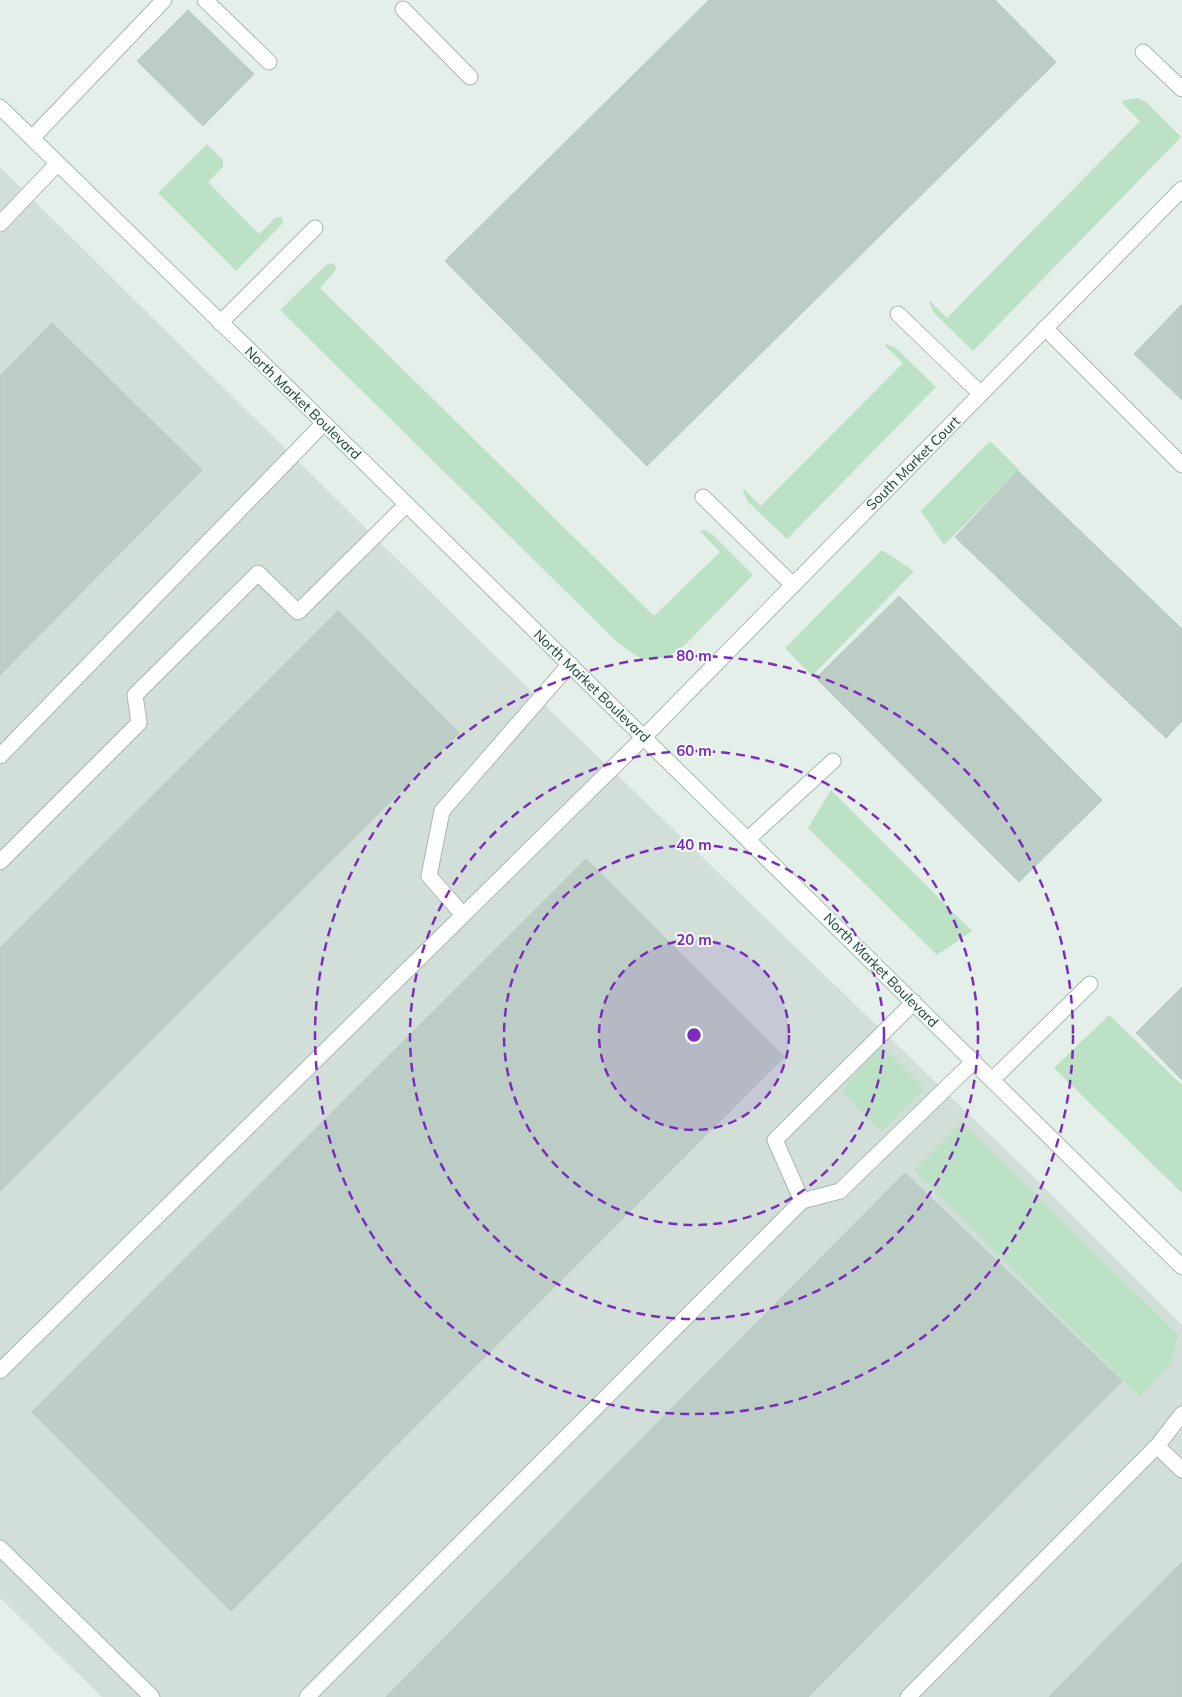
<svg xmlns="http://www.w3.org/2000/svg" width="1182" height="1697" font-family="Mulish,sans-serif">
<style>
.built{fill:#d2dfd9}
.green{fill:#bce1c4}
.building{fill:#bccdc5;stroke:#b6c9c0}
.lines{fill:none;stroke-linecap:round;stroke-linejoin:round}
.service-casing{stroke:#a6b8b1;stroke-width:17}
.minor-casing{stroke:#a6b8b1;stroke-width:17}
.secondary-casing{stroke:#a2bcb1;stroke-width:17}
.service{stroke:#fff;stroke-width:15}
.minor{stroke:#fff;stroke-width:15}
.secondary{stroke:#fff;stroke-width:15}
.ring{fill:none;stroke:#7b2cbf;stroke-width:2.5;stroke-dasharray:9 6}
.labels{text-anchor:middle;stroke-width:4;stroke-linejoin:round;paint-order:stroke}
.street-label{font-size:14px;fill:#224338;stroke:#f5fbf8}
.centre{fill:#7b2cbf;stroke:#f5fbf8;stroke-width:2.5}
.ring-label{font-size:15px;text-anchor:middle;font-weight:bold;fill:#7b2cbf;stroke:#f5fbf8;stroke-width:4;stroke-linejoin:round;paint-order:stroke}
</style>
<rect width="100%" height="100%" fill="#e4efea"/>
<path class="built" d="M0 167 555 715 1036 1179 1182 1325V1697H102L0 1598Z"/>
<path class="green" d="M1138 98 1146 102 1181 137 973 351 934 313 929 302 930 301 947 318 1140 121 1122 103 1124 100Z
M207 144 223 160V167L208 182 259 234 276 217H281L283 221V223L236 271 158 193Z
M332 263 336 267 335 271 320 288 654 616 720 552 700 531 706 530 712 534 753 575 685 645 670 655 654 660 643 659 633 654 617 642 280 310 326 265Z
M886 344 896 348 936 387 787 539 748 502 743 491 744 489 761 506 903 363 885 346Z
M990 441 1019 470 944 545 921 511Z
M882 550 914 571 812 676 785 648Z
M831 790 972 931 937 955 808 828Z
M1109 1015 1182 1085V1193L1054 1068Z
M881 1045 925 1089 881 1132 841 1091Z
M962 1122 1178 1335 1171 1363 1140 1397 914 1170Z"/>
<path class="building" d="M709 0H995L1056 62 647 466 445 261Z
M188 10 254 74 203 126 137 61Z
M1182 304V400L1134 354Z
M52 323 202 470 0 675V376Z
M1018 471 1182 629V721L1166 738 955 537Z
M899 596 1102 800 1019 882 816 678Z
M338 611 459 733 0 1191V948Z
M586 859 784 1057 231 1611 32 1412Z
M1182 987V1080L1136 1033Z
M905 1173 1122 1381 808 1697H386Z
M1182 1562V1697H1049Z"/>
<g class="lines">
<g class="service-casing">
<path id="service" d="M205 0 269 62
M403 9 470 77
M1143 52 1182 89
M32 138 164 0
M0 224 57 164
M898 314 981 394
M220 323 315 228
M1045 328 1182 465
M703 497 793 585
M0 756 324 423
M748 839 833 761
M0 862 139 723 135 695 258 573 298 612 407 504
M463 915 429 876 442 811 570 664
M992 1080 1090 984
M802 1201 840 1191 974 1061
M0 1371 644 737
M1157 1446 1182 1470
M0 1548 152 1697
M307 1697 802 1201 775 1140 914 1002
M908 1697 1157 1446 1182 1414"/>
</g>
<g class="minor-casing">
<path id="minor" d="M644 737 1182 189"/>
</g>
<g class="secondary-casing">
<path id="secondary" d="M0 107 324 423 1182 1267"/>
</g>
<use href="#service" class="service"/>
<use href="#minor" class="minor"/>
<use href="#secondary" class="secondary"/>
</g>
<circle cx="694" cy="1035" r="95" fill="#7b2cbf" fill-opacity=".12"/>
<g class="ring">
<circle cx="694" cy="1035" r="95"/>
<circle cx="694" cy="1035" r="190"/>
<circle cx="694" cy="1035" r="284"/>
<circle cx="694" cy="1035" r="379"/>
</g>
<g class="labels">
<g class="street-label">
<text transform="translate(303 403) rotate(44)" y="5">North Market Boulevard</text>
<text transform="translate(913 463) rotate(-45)" y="5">South Market Court</text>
<text transform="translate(592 686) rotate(44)" y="5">North Market Boulevard</text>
<text transform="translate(881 970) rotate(45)" y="5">North Market Boulevard</text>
</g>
</g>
<circle cx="694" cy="1035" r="8" class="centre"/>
<g class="ring-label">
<text x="694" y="661">80 m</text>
<text x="694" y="756">60 m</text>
<text x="694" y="850">40 m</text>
<text x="694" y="945">20 m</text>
</g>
</svg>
